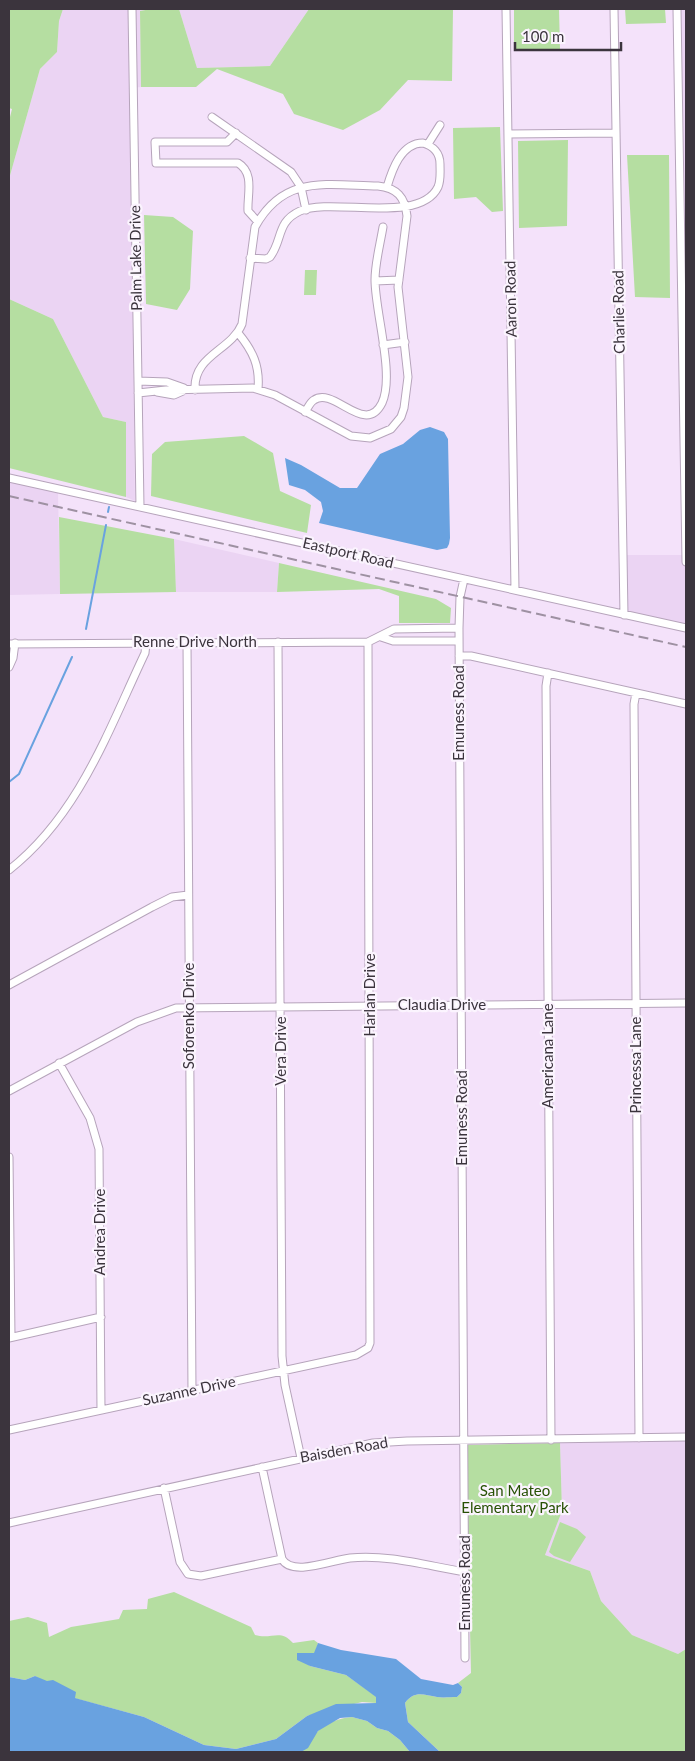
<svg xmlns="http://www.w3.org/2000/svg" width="695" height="1761" font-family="Lato,sans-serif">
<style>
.built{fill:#ebd4f3}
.green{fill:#b5dea1}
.water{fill:#69a2e0}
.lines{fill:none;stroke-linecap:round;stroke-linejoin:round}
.stream{stroke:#69a2e0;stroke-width:2}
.minor-casing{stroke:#b6a4bb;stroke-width:9}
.minor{stroke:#fff;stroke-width:7}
.rail{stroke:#9e91a2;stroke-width:2;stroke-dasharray:10 5;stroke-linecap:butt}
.labels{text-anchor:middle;stroke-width:4.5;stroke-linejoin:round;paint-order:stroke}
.street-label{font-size:15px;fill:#3b343d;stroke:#fbf4fe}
.park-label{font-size:15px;fill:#275104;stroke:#fbf4fe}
</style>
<rect width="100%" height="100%" fill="#f4e2fa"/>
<path class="built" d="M63 9H151L140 11 141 87 130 88 135 501 126 497V422L103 417 53 319 9 299V179L40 69 57 52 59 21Z
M179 9H309L270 66 197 68Z
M674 9H686V624L627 611 626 555H683Z
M9 482 58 493 60 594 9 595Z
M174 539 279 563 277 592H176Z
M686 1440V1649L678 1654 632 1635 601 1601 590 1571 545 1555 562 1511 560 1443Z"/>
<path class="green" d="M9 9H63L59 21 57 52 40 69 9 179V121L12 109 9 108Z
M151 9H179L197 68 270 66 309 9H453L452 81 408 80 380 110 343 130 294 114 283 94 217 69 196 87H141L140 11Z
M514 9H559L560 49 514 51Z
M625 9H665L666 23 626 24Z
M500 127 503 211 492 212 476 197 454 199 453 128Z
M568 140 567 226 519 228 518 141Z
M627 155H669L670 298 635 297Z
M144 215 173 217 193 231 190 289 177 310 146 304Z
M305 270H317L316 295H304Z
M9 299 53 319 103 417 126 422V497L9 468Z
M244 436 273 453 280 491 311 505 307 533 151 496 152 454 165 442Z
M59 517 174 539 176 592 60 594Z
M279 563 436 599 451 608 450 623H399V596L379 589 277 592Z
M560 1443 562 1511 545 1555 590 1571 601 1601 632 1635 678 1654 686 1649V1752H440L408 1722 405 1703C415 1690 423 1695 437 1697 443 1698 451 1697 457 1697L461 1693 462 1687 458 1683 471 1673 466 1445Z
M560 1522 577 1529 586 1537 570 1562 554 1556 549 1552Z
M174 1592 251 1627 255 1635C272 1640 280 1628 293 1643L314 1640 318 1643 315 1653H297L310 1666 346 1675 377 1697 376 1703 362 1702 307 1716 276 1739 236 1749 204 1745 144 1717 74 1698 35 1676 25 1680 9 1677V1621L28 1617 47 1623 49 1637 71 1627 119 1619 123 1610 147 1609 148 1599Z
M352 1717 367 1721 377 1728 388 1731 400 1740 410 1752H301C310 1746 311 1737 319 1730 327 1722 341 1718 352 1717Z"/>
<path class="water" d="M430 427 444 432 448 439 450 538 449 544 447 548 437 550 319 523 323 511 321 502 305 490 289 485 285 458 301 465 340 488H357L380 454 403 444 420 430Z
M318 1643 341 1650 396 1659 421 1679 453 1685 458 1683 462 1687 461 1693 457 1697C451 1697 443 1698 437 1697 423 1695 415 1690 405 1703L408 1722 440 1752H410L400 1740 388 1731 377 1728 367 1721 352 1717 340 1718 318 1731 308 1748 301 1752H9V1677L25 1680 35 1676 47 1681 53 1680 76 1692 75 1698 144 1717 204 1745 236 1749 276 1739 307 1716 336 1704 376 1703V1697L346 1675 310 1666 297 1660V1653H314Z"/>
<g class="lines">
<path class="stream" d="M108 512 109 507
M86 629 106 525
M9 782 19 774 72 657"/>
<g class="minor-casing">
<path id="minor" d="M132 9 140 507
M506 9 515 590
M614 9 624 615
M677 9 686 562
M212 117 291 172 301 187 306 210
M236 133 227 142H155L156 163H238C255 173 247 195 248 211L258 222
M508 134 616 133
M428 144 440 125
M250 258 266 259 270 257C283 240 276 222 300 211 332 197 420 225 438 187 441 180 440 172 440 164 440 153 433 146 423 143 401 143 392 170 387 187
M375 281 399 280
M238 333C253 351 260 366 258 389
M383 345 405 342
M138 381 167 382 184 388
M157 392 174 395 183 391
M138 393 166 390 253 388 275 395 351 436 370 438 391 429 401 417 404 408 408 377 398 287 407 216C405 197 397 188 378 186 326 185 284 174 255 227L242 324C231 351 193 355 195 390
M305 412C308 408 310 402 314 400 334 386 365 437 382 403 395 375 375 312 375 280 375 263 380 245 383 227
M9 478 686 628
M464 579 460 597 459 628 465 1658
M381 637 393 641H459
M187 642 192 1391
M278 642 282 1356 285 1385 301 1458
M9 644 368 642 394 629 459 628
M459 656H471L686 704
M9 667 13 658 15 643
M548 673 546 686 551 1440
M636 693 634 704 639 1438
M9 870C79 815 108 731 145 653L146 643
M9 985 152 907 172 897 188 895
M59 1063 90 1118 99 1149 101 1410
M9 1091 137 1022 176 1008 686 1003
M9 1157 11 1337
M9 1338 101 1317
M9 1430 356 1355 368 1348 370 1343 368 642
M262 1467 282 1559C292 1577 332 1560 350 1558 388 1554 428 1566 465 1572
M164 1488 180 1562 188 1574 201 1576 282 1559
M9 1523 373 1443 407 1441 686 1437"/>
</g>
<use href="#minor" class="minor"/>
<path class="rail" d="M9 496 686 647"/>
</g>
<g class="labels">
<g class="street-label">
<text transform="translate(136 258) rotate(-91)" y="5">Palm Lake Drive</text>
<text transform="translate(511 299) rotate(-91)" y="5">Aaron Road</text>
<text transform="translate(619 312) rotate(-91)" y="5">Charlie Road</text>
<text transform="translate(348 553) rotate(13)" y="5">Eastport Road</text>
<text x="195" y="647">Renne Drive North</text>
<text transform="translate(459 713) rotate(-90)" y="5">Emuness Road</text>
<text transform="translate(370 995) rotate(-90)" y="5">Harlan Drive</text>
<text x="442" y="1010">Claudia Drive</text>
<text transform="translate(189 1016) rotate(-90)" y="5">Soforenko Drive</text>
<text transform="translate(281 1051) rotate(-90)" y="5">Vera Drive</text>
<text transform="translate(548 1056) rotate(-90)" y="5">Americana Lane</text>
<text transform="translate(636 1065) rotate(-90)" y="5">Princessa Lane</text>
<text transform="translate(462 1118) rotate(-90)" y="5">Emuness Road</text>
<text transform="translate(100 1232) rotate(-90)" y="5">Andrea Drive</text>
<text transform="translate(189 1391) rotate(-12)" y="5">Suzanne Drive</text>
<text transform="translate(344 1450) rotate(-10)" y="5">Baisden Road</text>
<text transform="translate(465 1583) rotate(-90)" y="5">Emuness Road</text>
</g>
<g class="park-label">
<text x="515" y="1496">San Mateo<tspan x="515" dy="17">Elementary Park</tspan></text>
</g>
</g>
<rect width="695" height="1761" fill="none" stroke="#3b343d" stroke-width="20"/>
<path d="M515 42v8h106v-8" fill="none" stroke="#3b343d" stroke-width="2.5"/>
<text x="522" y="42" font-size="15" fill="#3b343d" stroke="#fbf4fe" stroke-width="4" paint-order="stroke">100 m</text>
</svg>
